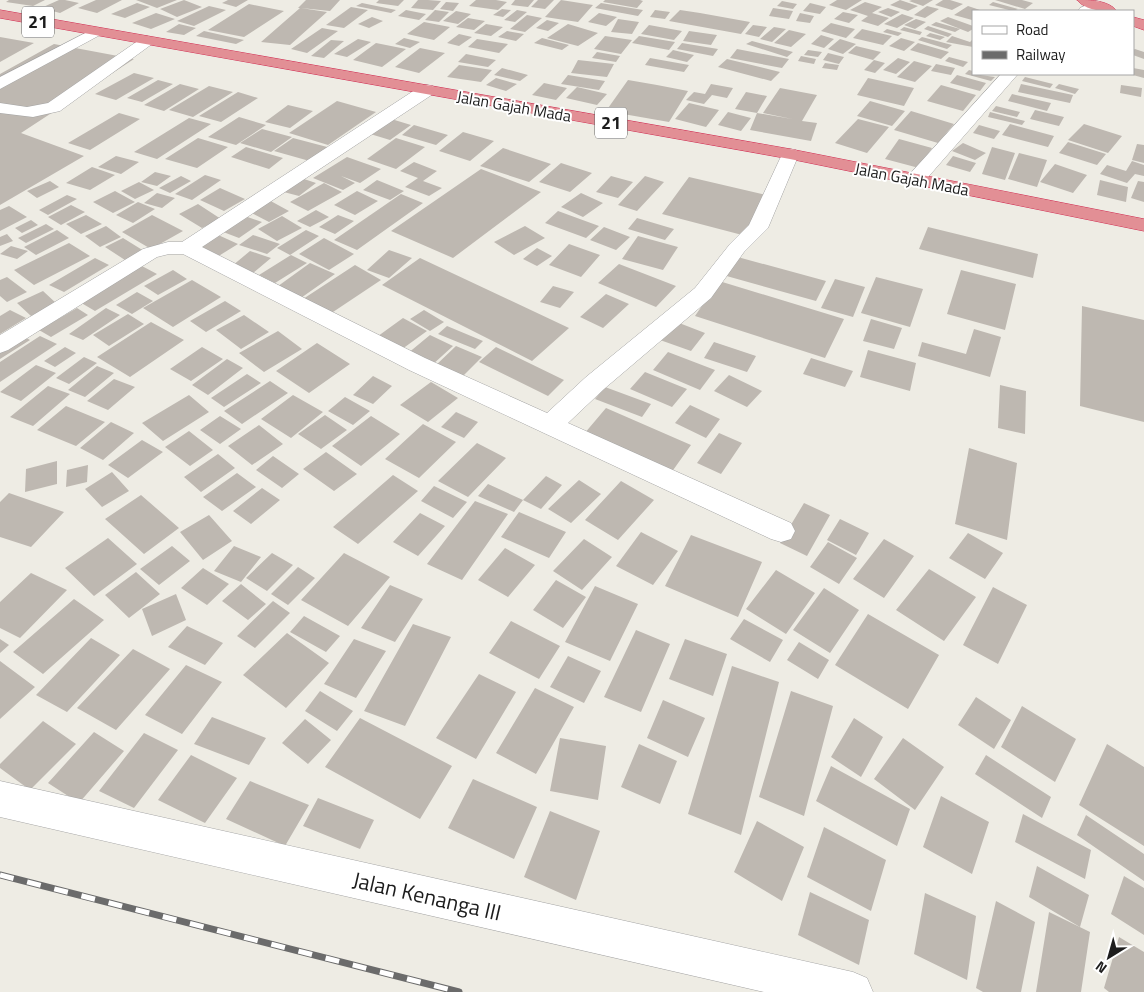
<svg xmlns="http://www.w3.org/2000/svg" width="1144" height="992" font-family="'Titillium Web',sans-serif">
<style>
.building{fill:#beb8b1}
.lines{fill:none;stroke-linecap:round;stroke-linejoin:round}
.minor-casing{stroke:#a4a4a4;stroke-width:1}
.highway-casing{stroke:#d02d52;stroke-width:1}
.minor{fill:#fff;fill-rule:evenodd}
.highway{fill:#e28f95;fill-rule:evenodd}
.rail-casing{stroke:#6b6b6b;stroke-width:7}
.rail{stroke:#fff;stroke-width:5;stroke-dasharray:14;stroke-linecap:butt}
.labels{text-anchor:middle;stroke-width:4;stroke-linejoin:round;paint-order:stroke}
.far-street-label{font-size:16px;fill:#1d1d1d;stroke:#fff}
.shield{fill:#fff;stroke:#616161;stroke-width:1}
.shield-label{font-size:18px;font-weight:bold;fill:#1d1d1d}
.near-street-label{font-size:22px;fill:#1d1d1d;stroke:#fff}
</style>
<rect width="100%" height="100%" fill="#eeece4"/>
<path class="building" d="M9 0H45L33 6 6 2Z
M59 0H65L79 3 60 13 41 8Z
M96 0H122L97 13 78 8Z
M136 0H177L157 8Z
M184 0 202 7 177 17 160 9Z
M228 0H248L236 7 222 3Z
M306 0H340L330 11 301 8 327 12 290 45 261 42 300 8H298Z
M379 0H404L398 6 376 3Z
M418 0H428L441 1 433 10 411 8Z
M476 0H496L507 2 498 10 469 6Z
M515 0H534L528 7 511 5Z
M538 0H554L545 9 531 7Z
M561 0 593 5 578 22 545 17Z
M605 0H640L643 1 637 8 603 2Z
M837 0H862L846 10 829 5Z
M900 0 918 6 908 11 890 5Z
M912 0H933L923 6 909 1Z
M943 0H950L963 4 952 10 935 5Z
M995 0H1022L1033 3 1025 9Z
M782 1 797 4 793 9 777 6Z
M446 2 459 3 453 11 440 9Z
M865 2 882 7 872 13 889 18 878 26 861 21 868 16 850 10Z
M993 2 1018 9 1013 11 989 5Z
M137 3 150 7 125 18 111 14Z
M362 3 396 10 391 13 356 6Z
M601 3 643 10 638 16 595 8Z
M810 3 826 7 820 14 803 11Z
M249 4 284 11 244 37 208 30Z
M209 6 226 10 194 26 177 21Z
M927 6 939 9 925 18 914 15Z
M968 6 983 11H973L972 20 954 15Z
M351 7 368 10 344 28 326 25Z
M773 8 793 11 789 19 769 16Z
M888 8 900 12 891 17 878 12Z
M502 9 511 10 503 17 493 15Z
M406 10 426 14 419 20 398 16Z
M435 10 449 12 439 22 425 20Z
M517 10 527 12 515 22 504 20Z
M655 10 670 12 665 19 650 17Z
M680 10 700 13 750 22 741 34 669 21Z
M456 11 471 14 458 24 443 21Z
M843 12 858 15 849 23 834 19Z
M156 13 175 19 151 29 132 23Z
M599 13 617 17 606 26 588 22Z
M800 13 814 16 810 23 796 21Z
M902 14 914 18 897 28 884 24Z
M527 15 542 18 525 32 510 29Z
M372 17 383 21 369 28 358 24Z
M948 17 973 26V29L968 32 940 21Z
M468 18 485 21 474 30 456 27Z
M618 19 639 22 632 34 611 32Z
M916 19 926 22 915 29 904 25Z
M547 20 559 23 548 31 536 28Z
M424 22 450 27 434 40 407 34Z
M936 22 960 29 955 32 931 25Z
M831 23 855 29 846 38 821 31Z
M179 24 196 28 184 35 166 32Z
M486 24 503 27 491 36 474 33Z
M568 24 598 33 578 46 547 38Z
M649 25 682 31 674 40 641 34Z
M753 25 767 27 759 37 745 34Z
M928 26 952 34 948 37 924 29Z
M774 27 786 29 772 42 760 39Z
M904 27 922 32 920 35 900 30Z
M322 28 338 31 307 53 291 49Z
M862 29 892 36 883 45 853 38Z
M887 29 902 33 898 36 883 32Z
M789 30 806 34 791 47 774 43Z
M204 31 244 40 236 44 196 36Z
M507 31 524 34 516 41 498 37Z
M689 31 717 35 711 45 683 41Z
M930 33 945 37 940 40 926 36Z
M459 34 472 37 459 46 447 43Z
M821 35 834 39 824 48 811 44Z
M605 36 632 40 621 54 594 49Z
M639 36 675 42 669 50 632 43Z
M952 36 970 42 973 39V47L946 42Z
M0 37 34 43 0 62Z
M922 37 952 45 947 49 918 40Z
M404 38 420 42 410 48 395 44Z
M542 38 569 45 562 50 534 43Z
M901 38 915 42 904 51 889 46Z
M358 39 371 42 347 57 334 54Z
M477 39 508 44 499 53 468 47Z
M840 39 856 44 843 54 828 49Z
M331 40 344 41 324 58 311 56Z
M752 41 793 52 787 57 746 44Z
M376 43 406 49 382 67 353 60Z
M682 43 718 49 713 56 677 49Z
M918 43 949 52 941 59 910 50Z
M54 44 134 59 21 133 84 156 0 205V74Z
M856 46 881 52 873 60 848 53Z
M420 48 445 53 419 73 395 67Z
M737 49 789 59 782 68 730 58Z
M1135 49 1144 52V59L1133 55V50Z
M673 50 694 55 687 62 666 57Z
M808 50 822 52 818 57 804 55Z
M597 52 620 56 616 62 592 58Z
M828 53 844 57 839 64 823 60Z
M466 54 496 60 488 67 458 62Z
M801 56 816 59 814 64 798 61Z
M949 57 968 62 963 67 945 61Z
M650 58 689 65 684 72 645 65Z
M898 58 910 62 896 74 883 70Z
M727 59 780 72 771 81 718 67Z
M578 60 614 64 607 77 571 73Z
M874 60 885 63 875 73 864 70Z
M914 61 932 66 915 82 897 77Z
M825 63 839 65 837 70 822 68Z
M936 64 955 68 951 75 931 71Z
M459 65 492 70 481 82 447 77Z
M502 68 528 75 520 81 494 75Z
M1133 68 1144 70V78L1133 75Z
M969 70 973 71V74L995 77 991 81 965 74Z
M134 73 154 78 116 100 95 94Z
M568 75 605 81 599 90 561 84Z
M957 75 986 83 980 91 950 83Z
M1025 77 1053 84 1050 88 1022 81Z
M496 78 517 84 506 91 486 85Z
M868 78 914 88 904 106 857 95Z
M158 80 173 84 142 102 127 98Z
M628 80 657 85 688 91 669 122 606 111Z
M544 83 567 88 556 100 532 95Z
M180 84 199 89 164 111 144 105Z
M711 84 733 88 727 98 712 95 704 104 686 100 694 92 705 94Z
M1021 84 1073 95 1070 103 1018 92Z
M1059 84 1079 89 1075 94 1055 88Z
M941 85 976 95 963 111 927 101Z
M1121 85 1142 88 1141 97 1120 93Z
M209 86 233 92 193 117 169 110Z
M577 87 607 94 597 105 566 98Z
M780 88 817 95 802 121 817 123 811 141 750 130 757 113 792 119 763 113Z
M238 92 258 98 221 122 199 116Z
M746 92 767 96 757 113 735 109Z
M1012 94 1051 103 1047 111 1008 101Z
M337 101 376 112 328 145 289 133Z
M870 101 905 111 892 126 857 116Z
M689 103 719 110 706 127 675 119Z
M288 105 313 111 290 128 265 122Z
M996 106 1020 112 1017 117 992 111Z
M1035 110 1064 117 1059 126 1030 119Z
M911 111 954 124 938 143 894 130Z
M728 112 751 118 741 131 718 125Z
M990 112 1025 121 1022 125 988 117Z
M119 113 140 119 90 150 68 143Z
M239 117 266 125 236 145 208 137Z
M189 118 211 124 157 159 134 152Z
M388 118 411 125 390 140 367 133Z
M858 119 889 127 867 153 835 143Z
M1010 124 1054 136 1048 147 1002 135Z
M1084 124 1122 136 1108 153 1068 140Z
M414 125 448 135 436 145 402 135Z
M979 125 1000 131 994 139 973 133Z
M262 129 292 137 271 152 240 143Z
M463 132 494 141 470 161 439 151Z
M198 138 228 147 197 168 165 159Z
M293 138 331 148 313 162 274 151Z
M396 138 425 147 396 169 367 159Z
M899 139 932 148 919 168 885 159Z
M1068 142 1106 154 1097 165 1059 153Z
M963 143 986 153 975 160 952 151Z
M1137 144 1144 145V163L1132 160Z
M246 147 283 158 269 169 231 157Z
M992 147 1015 153 1005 180 982 174Z
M503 148 551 164 529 182 480 166Z
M1019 153 1047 160 1037 187 1008 179Z
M116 156 139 162 121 174 98 167Z
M953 156 976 163 970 172 946 165Z
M347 157 381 169 360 183 341 176 355 183 343 190 313 178Z
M1132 161 1144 165V176L1135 174 1127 183 1100 174 1107 165 1126 171Z
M414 162 437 171 423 181 442 188 429 196 405 187 418 178 400 171Z
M561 163 592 173 570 192 539 182Z
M1055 164 1087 175 1073 193 1040 182Z
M92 167 115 175 90 190 66 183Z
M481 169 541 192 453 258 391 231Z
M155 172 171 176 157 186 141 182Z
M205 175 221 180 192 200 175 194Z
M181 176 191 181 170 193 159 188Z
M611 176 633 182 618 198 596 192Z
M645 176 664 182 637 211 618 205Z
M298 177 316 183 299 196 280 191Z
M689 177 770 196 746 236 662 214Z
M377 180 404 191 390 200 363 190Z
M1100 180 1128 187 1126 202 1097 195Z
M50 181 59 187 37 198 27 191Z
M1138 181 1144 182V202L1131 198Z
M139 182 154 190 135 199 121 191Z
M324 183 342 192 308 211 290 202Z
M220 188 245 199 224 211 200 200Z
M115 191 135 202 113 213 93 202Z
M357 191 378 201 355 215 334 205Z
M157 193 175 198 162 208 144 203Z
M581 193 603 203 583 217 561 207Z
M401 194 423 203 357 250 334 240Z
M67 195 77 199 48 215 39 210Z
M267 199 289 211 269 222 246 210Z
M138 202 155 209 133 223 116 215Z
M198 204 221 219 202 228 179 214Z
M71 205 85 212 61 225 48 217Z
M9 206 27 217 0 231V210Z
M316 210 329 217 310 227 297 221Z
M558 211 599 226 586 238 545 223Z
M86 215 102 224 81 234 66 224Z
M152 215 183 231 151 249 122 232Z
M242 215 262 222 239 238 218 230Z
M338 215 354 221 335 234 319 227Z
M282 216 302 228 277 241 258 229Z
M637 218 674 229 665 240 628 229Z
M31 220 38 225 22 233 15 228Z
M46 224 54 229 26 243 18 238Z
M106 226 121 237 100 247 85 236Z
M525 226 545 238 514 255 494 242Z
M604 227 630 237 616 250 590 240Z
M928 227 1038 254 1033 278 919 249Z
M57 230 69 238 36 255 24 247Z
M306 230 319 236 290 255 277 248Z
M7 234 13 241 0 246V237Z
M216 234 238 244 217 257 195 248Z
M253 235 280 244 267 254 239 245Z
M638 236 678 247 663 270 622 259Z
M123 238 144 251 125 260 105 247Z
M324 238 354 254 329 270 299 254Z
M69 243 90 256 34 285 14 270Z
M569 244 600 255 581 277 549 265Z
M11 246 28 251 17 259 0 254Z
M537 248 552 256 537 266 523 259Z
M389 250 412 258 389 278 367 270Z
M250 251 271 258 253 273 232 266Z
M291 255 307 263 275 283 259 275Z
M734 256 826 281 816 301 723 275Z
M95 258 109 265 64 292 49 285Z
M420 258 569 328 532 361 382 285Z
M310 263 335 274 298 300 274 289Z
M619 264 676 286 656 307 598 283Z
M140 265 157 274 95 311 78 301Z
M355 265 381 280 330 314 303 299Z
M173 270 187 279 158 295 144 286Z
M961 270 1016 284 1005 330 947 314Z
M7 277 27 292 7 302 0 296V280Z
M876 277 923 289 910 327 861 313Z
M835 279 865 287 853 317 821 308Z
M192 280 221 297 173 327 143 308Z
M719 281 844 319 825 358 695 316Z
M553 286 574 292 560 308 540 302Z
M43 291 57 304 31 316 17 303Z
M137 292 153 301 132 314 116 305Z
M606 294 629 304 603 328 580 317Z
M225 301 241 311 206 332 190 321Z
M1082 306 1144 320V422L1080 406Z
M77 308 88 315 51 337 39 330Z
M106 308 120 315 83 340 69 334Z
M10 310 26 318 0 334V316Z
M424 310 444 322 430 331 410 319Z
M128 314 144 324 109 346 93 335Z
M244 315 269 332 241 349 216 330Z
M403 318 427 331 398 352 374 339Z
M871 319 902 328 894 349 863 341Z
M674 321 705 333 691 351 660 340Z
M151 322 184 340 130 377 97 357Z
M447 326 483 341 475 349 438 334Z
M974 329 1001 337 990 377 918 356 922 342 966 354Z
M278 331 302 349 264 372 239 353Z
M21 335 30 340 0 359V349Z
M430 335 453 346 431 366 407 354Z
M40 336 57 344 0 382V362Z
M714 342 756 356 747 372 704 358Z
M317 343 350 364 309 393 276 371Z
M456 346 482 357 460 379 434 367Z
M65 347 76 353 55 367 44 361Z
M202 347 223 359 191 381 170 369Z
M496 347 564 380 548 396 479 362Z
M868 350 916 363 910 391 860 377Z
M668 352 715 370 700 390 653 370Z
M84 357 97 363 69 384 56 378Z
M811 358 853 371 845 387 803 374Z
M227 359 243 368 208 395 192 385Z
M36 365 56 373 21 401 0 392Z
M97 366 114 373 85 397 68 390Z
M645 372 687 389 672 407 630 389Z
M247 374 261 383 224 407 211 398Z
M729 375 762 391 747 407 714 391Z
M373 376 392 386 373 404 353 395Z
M114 379 135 387 108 410 87 401Z
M270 381 288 393 242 424 224 411Z
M431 382 458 398 428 422 400 405Z
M1000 385 1026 391 1025 434 998 428Z
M48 386 70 394 33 426 10 417Z
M605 387 651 404 642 417 595 399Z
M189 395 209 412 163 441 142 423Z
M293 395 323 412 291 438 261 419Z
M345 397 370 411 353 425 328 411Z
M690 405 720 419 706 438 675 423Z
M66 406 105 422 76 446 37 430Z
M606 408 691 445 671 473 584 434Z
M456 412 478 422 464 438 441 427Z
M325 415 347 430 321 449 298 434Z
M220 416 241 429 220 444 200 430Z
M371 416 400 434 361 466 332 446Z
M111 422 134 433 103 460 80 448Z
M423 424 456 442 419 478 385 459Z
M259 425 283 444 252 465 228 446Z
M189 431 213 450 190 466 165 447Z
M719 433 742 443 721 474 697 463Z
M142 440 163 452 128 478 108 465Z
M477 443 506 458 468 497 438 481Z
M969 448 1017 463 1007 540 955 524Z
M326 452 357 474 334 491 303 469Z
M218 454 235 468 201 492 184 477Z
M273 456 299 474 282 488 256 470Z
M57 461V484L25 492 26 469Z
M88 465 87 482 66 487 67 470Z
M112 472 129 491 102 507 85 489Z
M237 473 256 487 222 511 203 497Z
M393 475 418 491 358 544 333 527Z
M546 476 562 485 541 509 523 500Z
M579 480 601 494 571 523 548 509Z
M621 481 654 500 618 540 585 520Z
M488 484 523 500 514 512 478 496Z
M434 486 467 502 453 518 421 501Z
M262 488 280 500 251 524 233 511Z
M9 493 64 512 31 547 0 537V502Z
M141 495 179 528 144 554 105 519Z
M475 501 508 514 462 580 427 564Z
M804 503 830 515 807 556 780 543Z
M519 512 566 532 549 558 501 537Z
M420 513 445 526 418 556 393 542Z
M209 515 232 541 203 560 180 532Z
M840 519 869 533 856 555 827 540Z
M641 532 678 551 653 585 616 566Z
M968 533 1003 553 985 579 949 558Z
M691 535 762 562 738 617 665 586Z
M108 538 137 564 94 596 65 568Z
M584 539 612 557 582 590 553 571Z
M884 539 914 556 884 598 853 579Z
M828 542 857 558 839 584 810 567Z
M172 546 190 561 159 585 140 569Z
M234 546 261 557 241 582 214 571Z
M505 548 535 565 508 597 478 580Z
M272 553 293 565 267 591 246 578Z
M344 553 390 577 348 626 301 600Z
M298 567 315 578 288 605 271 594Z
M203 568 229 584 207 605 181 588Z
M929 569 976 597 944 641 896 610Z
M776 570 815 593 786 634 746 609Z
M136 572 160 594 129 618 105 595Z
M31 573 67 590 20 638 0 628V602Z
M556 580 586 597 563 628 533 610Z
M241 584 266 604 248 620 222 601Z
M390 585 423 599 395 642 361 628Z
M595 586 638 604 610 661 565 642Z
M993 587 1027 605 998 664 963 645Z
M824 588 859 610 830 653 793 630Z
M176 594 186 620 152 636 142 609Z
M74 599 104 620 43 674 13 652Z
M273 601 290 613 255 648 237 636Z
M868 614 939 655 908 709 835 665Z
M304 616 340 636 326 652 290 632Z
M744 619 783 640 770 662 730 639Z
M511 621 560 646 539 679 489 653Z
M413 624 451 637 405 726 364 711Z
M187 626 223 643 205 665 168 647Z
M636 630 670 644 641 712 604 697Z
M287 633 329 663 286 708 243 675Z
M91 638 120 655 67 712 36 695Z
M0 639 9 645 0 653Z
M354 639 386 651 356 698 324 684Z
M685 639 727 654 713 696 669 679Z
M799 642 829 660 818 679 787 660Z
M133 649 170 669 116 730 77 708Z
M568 656 601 671 584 703 550 687Z
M0 661 35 687 0 719Z
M186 665 222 682 182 734 145 715Z
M732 666 779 682 741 835 688 814Z
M479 674 516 692 476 759 436 738Z
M535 688 574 707 536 774 496 753Z
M320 691 353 711 337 731 305 711Z
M791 691 833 706 804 816 759 797Z
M976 697 1011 720 994 749 958 725Z
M663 700 705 718 688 757 647 738Z
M1022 706 1076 739 1055 782 1001 747Z
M212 717 266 738 249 765 194 744Z
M360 718 452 766 420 819 325 767Z
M854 718 883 737 861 777 831 757Z
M305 719 331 740 308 764 282 743Z
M43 721 76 744 30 790 0 768V764Z
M94 732 124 751 79 803 48 783Z
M144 733 178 750 134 808 99 791Z
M560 738 606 746 598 800 550 791Z
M903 738 944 767 915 810 874 779Z
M639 744 677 761 660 804 621 787Z
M1107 744 1144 767V846L1079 805Z
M191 755 237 778 205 823 158 800Z
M986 755 1051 797 1042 818 975 774Z
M831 766 910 809 897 846 816 801Z
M473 779 537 807 514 859 448 828Z
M250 781 309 805 285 846 226 819Z
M941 796 989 822 972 874 923 847Z
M318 798 374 820 360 849 303 826Z
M550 811 600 831 576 900 524 877Z
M1023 814 1091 850 1085 879 1015 842Z
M1086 815 1144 854V881L1077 835Z
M757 821 804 847 782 901 734 872Z
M824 827 886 860 871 911 807 877Z
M1037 866 1089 895 1080 927 1029 897Z
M1124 876 1144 888V935L1111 914Z
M810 892 869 920 859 965 798 935Z
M925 893 976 916 967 980 914 954Z
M996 901 1035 922 1021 992H983L976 988Z
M1049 912 1090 932 1081 992H1036Z
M1119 937 1144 952V992H1109L1104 988Z"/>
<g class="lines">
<g class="minor-casing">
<path id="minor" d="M1096 1 1101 2 1103 5C1097 13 1087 12 1078 11L1080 8Z
M95 28 100 29 102 32 100 35 0 89V77Z
M147 36 152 38 155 41 152 44 60 111 33 117 0 113V103L27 107 48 103 142 38Z
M1001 74H1018L922 184 915 186 908 184 906 180 908 176Z
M427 85 433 86 435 90 433 94 202 247 425 358 547 413 586 377 695 288 730 244 749 225 784 150 790 149 796 150 799 154 768 228 744 252 711 298 604 389 568 423 791 523 795 531 791 539 781 542 771 539 409 370 183 254H169L157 257 8 350 0 353V335L143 249 168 242H182L421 86Z
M0 781 853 972 867 978 873 992H764L0 817Z"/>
</g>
<g class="highway-casing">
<path id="highway" d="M1077 0C1090 0 1108 0 1117 11 1104 12 1086 11 1077 0Z
M0 10 790 149 1144 219V231L790 159 0 18Z
M1133 17 1144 20V30L1133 26Z"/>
</g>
<use href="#minor" class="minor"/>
<use href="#highway" class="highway"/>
<g class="rail-casing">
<path id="rail" d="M0 875 459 992"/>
</g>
<use href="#rail" class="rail"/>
</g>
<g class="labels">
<g class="far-street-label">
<text transform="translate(514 106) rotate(10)" y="6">Jalan Gajah Mada</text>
<text transform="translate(912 179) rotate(11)" y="6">Jalan Gajah Mada</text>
</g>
<g class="shield">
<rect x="22" y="6.5" width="32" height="31" rx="4"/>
<rect x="595" y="107.5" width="32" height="31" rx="4"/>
</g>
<g class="shield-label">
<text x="38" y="28">21</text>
<text x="611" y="129">21</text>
</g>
<g class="near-street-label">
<text transform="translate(427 896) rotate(13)" y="8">Jalan Kenanga III</text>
</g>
</g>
<rect x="972" y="10" width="162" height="65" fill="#ffffff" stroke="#a5a5a5"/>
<rect x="982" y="26" width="25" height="8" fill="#ffffff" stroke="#a5a5a5"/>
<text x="1016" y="35" font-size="15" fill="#1d1d1d">Road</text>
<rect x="982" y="51" width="25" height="8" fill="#6b6b6b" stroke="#a5a5a5"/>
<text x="1016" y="60" font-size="15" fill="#1d1d1d">Railway</text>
<g transform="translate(1109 957) rotate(217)" stroke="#ffffff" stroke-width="4" paint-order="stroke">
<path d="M0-4L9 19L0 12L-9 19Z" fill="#1d1d1d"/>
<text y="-8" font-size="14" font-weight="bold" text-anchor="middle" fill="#1d1d1d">N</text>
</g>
</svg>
